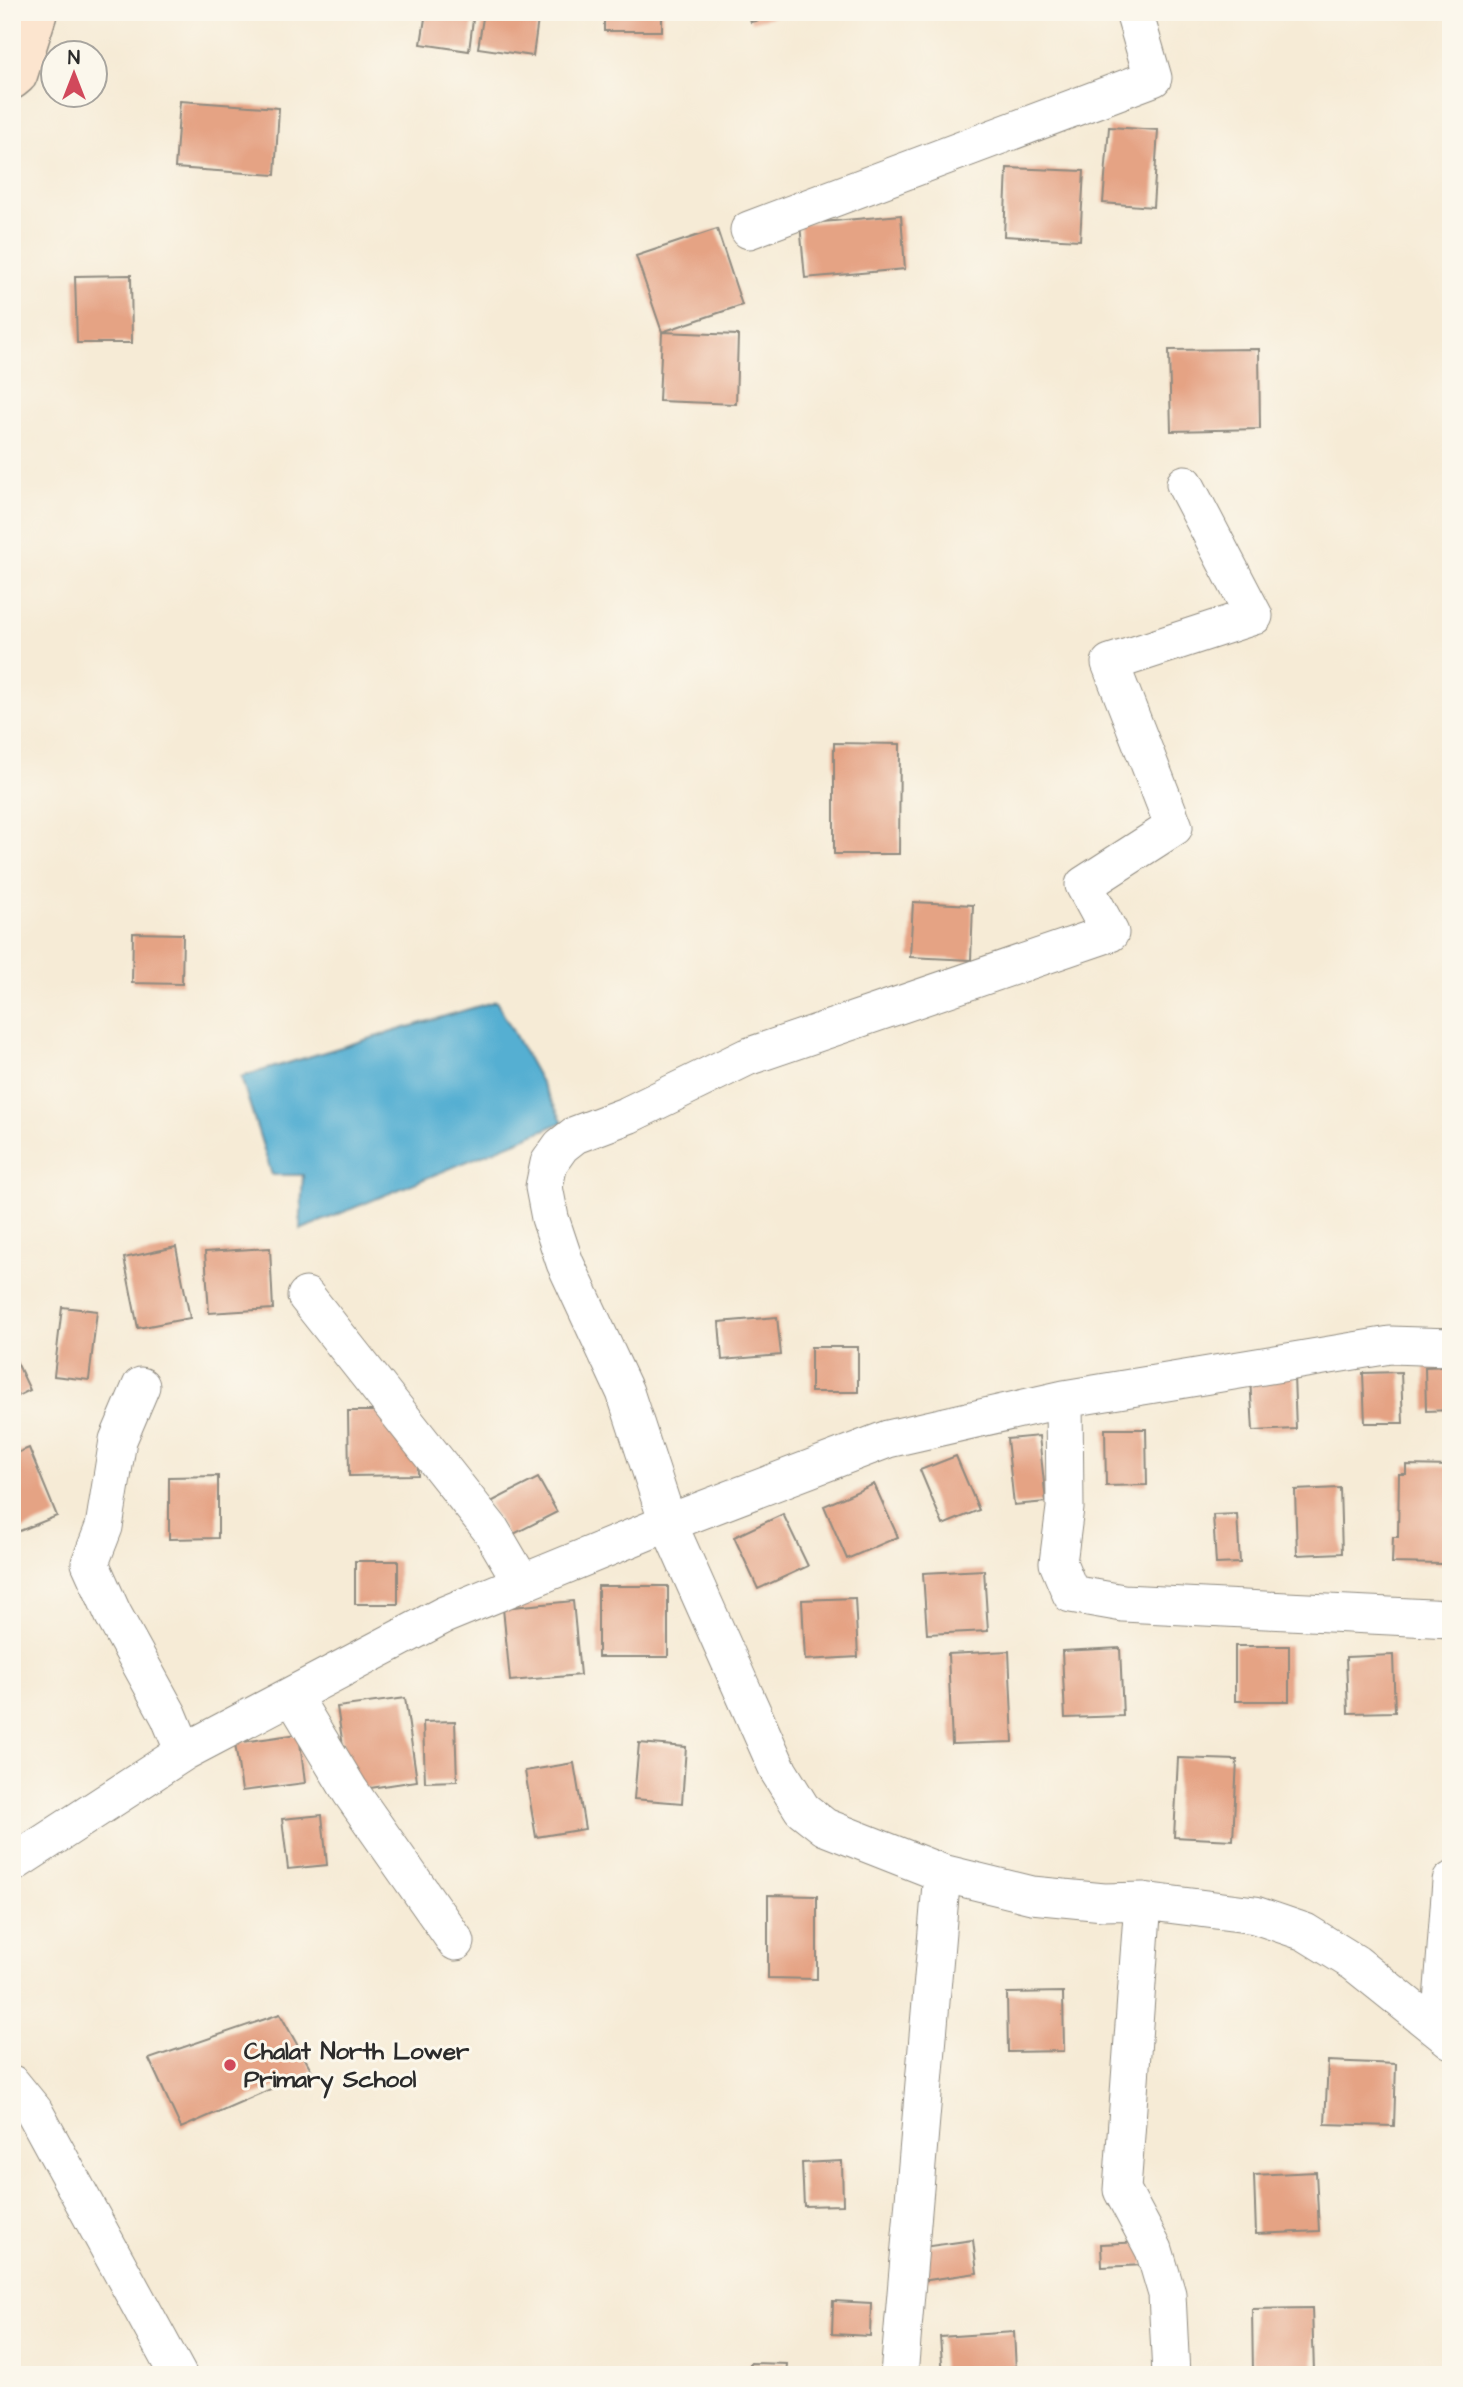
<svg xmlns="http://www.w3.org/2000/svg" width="1463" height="2387" font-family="'Architects Daughter',sans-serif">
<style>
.water{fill:#54afd2;stroke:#406d7e;stroke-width:2}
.building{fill:#e5a384}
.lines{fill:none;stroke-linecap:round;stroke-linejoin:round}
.street-casing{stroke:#908b80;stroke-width:39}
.secondary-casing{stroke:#908b80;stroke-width:41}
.street{stroke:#fff;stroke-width:37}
.secondary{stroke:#fce5cf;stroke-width:38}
.poi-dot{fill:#d1495b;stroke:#fbf7ec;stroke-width:2.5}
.labels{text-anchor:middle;stroke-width:6;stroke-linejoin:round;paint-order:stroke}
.poi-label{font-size:24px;font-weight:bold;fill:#2b2b2b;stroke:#fbf7ec;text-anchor:start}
</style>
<rect width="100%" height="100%" fill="#fbf7ec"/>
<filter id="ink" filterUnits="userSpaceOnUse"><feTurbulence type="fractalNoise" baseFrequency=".0143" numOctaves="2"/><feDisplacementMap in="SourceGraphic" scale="14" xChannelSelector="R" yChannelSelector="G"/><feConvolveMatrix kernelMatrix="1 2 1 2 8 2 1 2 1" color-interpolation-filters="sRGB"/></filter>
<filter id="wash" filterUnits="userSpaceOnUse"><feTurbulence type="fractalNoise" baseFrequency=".00686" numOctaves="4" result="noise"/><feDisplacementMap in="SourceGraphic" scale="28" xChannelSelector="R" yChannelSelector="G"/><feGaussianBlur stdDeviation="1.57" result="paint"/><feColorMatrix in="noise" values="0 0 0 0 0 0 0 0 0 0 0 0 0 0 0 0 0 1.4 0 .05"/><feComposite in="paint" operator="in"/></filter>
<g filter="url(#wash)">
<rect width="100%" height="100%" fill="#f6ebd6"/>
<path class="water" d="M496 1001 563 1122 300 1230 303 1175H272L241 1077Z"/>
<g id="blocks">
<path class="building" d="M426 12H474L469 51 421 44Z
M484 12H539L533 56 478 48Z
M604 12H662V31H604Z
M748 12H787V13L751 22Z
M180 101 279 108 275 175 175 168Z
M1109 127 1158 130 1153 207 1103 203Z
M1007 168 1084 171 1080 240 1004 236Z
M901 215 905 269 805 278 800 224Z
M717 229 742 305 662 332 738 335 736 404 659 401 662 332 636 256Z
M131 275 132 343H77L75 276Z
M1259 349 1260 429 1171 431 1169 350Z
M834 743 900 744 899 854H834Z
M913 902 973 905 971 960 910 957Z
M133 933 183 934 182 984 132 983Z
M176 1247 190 1318 138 1328 124 1258Z
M270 1248 273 1309 209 1313 205 1252Z
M62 1307 97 1311 89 1380 54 1376Z
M777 1317 781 1355 722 1360 719 1322Z
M811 1347H858V1392H811Z
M12 1352 30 1390 12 1399Z
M1451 1366V1410L1426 1411 1425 1367Z
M1401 1372 1403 1423H1365L1363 1373Z
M1294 1376 1296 1429 1253 1431 1250 1377Z
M348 1411H416L418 1475 349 1476Z
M1105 1429H1146L1147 1485 1106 1486Z
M1039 1436 1046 1502 1014 1505 1007 1439Z
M29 1448 57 1516 12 1534V1455Z
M956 1456 979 1510 943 1525 920 1470Z
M1406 1465 1451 1466V1552L1443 1551V1564L1392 1563 1393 1537H1398L1399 1474H1406Z
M218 1476V1538L169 1539V1477Z
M538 1478 557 1512 508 1537 489 1503Z
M874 1484 898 1537 847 1559 824 1506Z
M1340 1488 1342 1553 1297 1555 1295 1490Z
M783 1514 808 1566 758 1589 734 1537Z
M1237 1514 1240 1563 1216 1564 1213 1515Z
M355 1561H398V1604H355Z
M984 1570 988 1631 927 1634 923 1573Z
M598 1586H668V1657H598Z
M855 1598 858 1657 805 1660 802 1600Z
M573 1601 580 1675 510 1681 503 1608Z
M1235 1646H1289V1701H1235Z
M1120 1648 1123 1716 1065 1718 1062 1651Z
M1009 1651 1013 1742 952 1744 948 1654Z
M1393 1655 1395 1712 1348 1713 1346 1657Z
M405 1698 417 1781 350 1791 337 1707Z
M455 1721 457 1781 425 1782 423 1722Z
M299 1734 305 1783 242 1791 235 1743Z
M639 1743 686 1747 682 1803 634 1799Z
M1178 1758 1237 1760 1233 1840 1174 1837Z
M574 1763 585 1829 536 1837 525 1771Z
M322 1815 327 1865 288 1869 282 1819Z
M768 1895 817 1896V1979L768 1978Z
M1063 1992 1064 2051 1008 2052 1007 1993Z
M280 2014 312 2071 181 2128 149 2059Z
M1328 2061 1396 2064 1394 2126 1325 2124Z
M842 2161 843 2205 804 2206 802 2163Z
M1316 2172 1319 2231 1256 2234 1254 2175Z
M973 2240 977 2273 921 2281 916 2248Z
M1144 2242V2265L1102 2267 1101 2244Z
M833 2301 871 2303 870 2336 832 2334Z
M1312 2308 1314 2372 1253 2373 1252 2309Z
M1014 2332 1016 2370 943 2375 940 2337Z
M750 2363 787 2364 786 2375H750Z"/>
</g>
</g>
<g filter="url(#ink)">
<use href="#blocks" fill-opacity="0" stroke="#908b80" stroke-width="2"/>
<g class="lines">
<g class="street-casing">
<path id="street" d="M749 230 1153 78 1134 12
M1185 484 1254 616 1110 663 1174 827 1084 885 1110 933 747 1057 628 1115 575 1135 561 1146 549 1163 544 1187 550 1218 565 1263 625 1392 668 1523 888 1439 1064 1399 1390 1345 1451 1347
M306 1296 491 1530 522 1583
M141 1386 118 1440 104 1527 90 1563 113 1614 169 1716 184 1752
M1064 1399 1065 1508 1058 1563 1071 1594 1123 1603 1451 1619
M292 1695 350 1791 456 1942
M12 1864 184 1752 444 1615 668 1523 779 1772 802 1809 825 1827 942 1873 1032 1895 1104 1902 1143 1901 1255 1915 1305 1932 1355 1963 1451 2040
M1143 1901 1122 2190 1154 2250 1167 2294 1171 2375
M1440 2029 1451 1881
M12 2084 34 2111 178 2375
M899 2375 942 1873"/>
</g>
<g class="secondary-casing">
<path id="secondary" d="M12 80 18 75 38 12"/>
</g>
<use href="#street" class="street"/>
<use href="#secondary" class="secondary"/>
</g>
</g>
<circle class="poi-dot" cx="230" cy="2065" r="7"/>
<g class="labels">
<g class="poi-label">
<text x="244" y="2059">Chalat North Lower<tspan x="244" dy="28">Primary School</tspan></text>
</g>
</g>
<rect width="1463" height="2387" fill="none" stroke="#fbf7ec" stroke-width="42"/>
<g transform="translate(74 74)"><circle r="33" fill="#fbf7ec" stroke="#a8a59f" stroke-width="2"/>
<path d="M0-5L12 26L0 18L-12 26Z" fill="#d1495b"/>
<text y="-10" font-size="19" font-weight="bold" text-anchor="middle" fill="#2b2b2b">N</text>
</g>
</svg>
